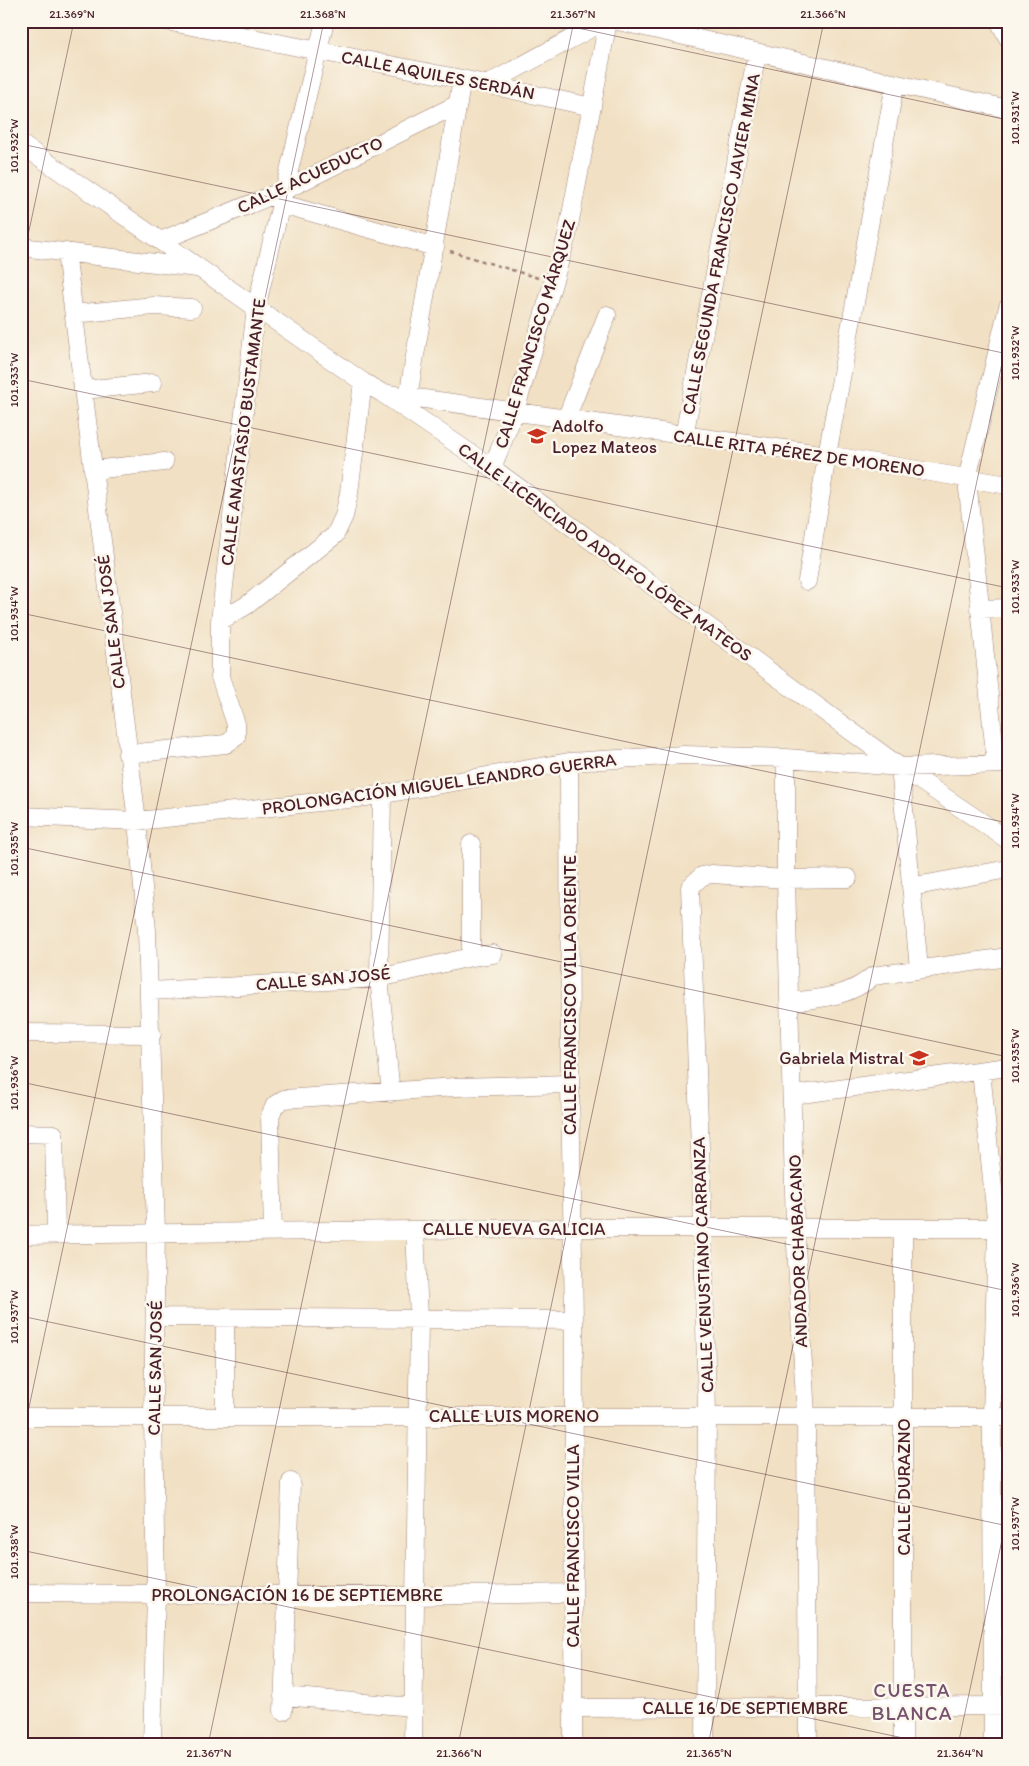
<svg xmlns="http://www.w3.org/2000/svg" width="1029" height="1766" font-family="Itim,sans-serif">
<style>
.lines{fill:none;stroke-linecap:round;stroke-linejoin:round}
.minor-casing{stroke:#9e8077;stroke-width:19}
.path{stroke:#9e8077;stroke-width:2.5;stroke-dasharray:4 4;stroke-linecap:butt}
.minor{stroke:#fff;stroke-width:18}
.ticks{fill:none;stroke:#4a1f2b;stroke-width:1;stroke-opacity:0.45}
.labels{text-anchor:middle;stroke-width:5;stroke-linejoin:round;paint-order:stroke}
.street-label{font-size:18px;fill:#4a1f2b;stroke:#fbf7ec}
.poi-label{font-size:18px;fill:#4a1f2b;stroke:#fbf7ec;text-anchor:start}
.quarter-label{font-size:20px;letter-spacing:1px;fill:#75516e;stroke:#fbf7ec}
.neatline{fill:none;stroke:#4a1f2b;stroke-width:2}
.ticks-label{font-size:12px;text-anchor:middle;fill:#4a1f2b}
</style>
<rect width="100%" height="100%" fill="#fbf7ec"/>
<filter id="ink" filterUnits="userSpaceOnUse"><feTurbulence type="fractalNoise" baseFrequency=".02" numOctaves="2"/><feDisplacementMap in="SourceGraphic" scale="10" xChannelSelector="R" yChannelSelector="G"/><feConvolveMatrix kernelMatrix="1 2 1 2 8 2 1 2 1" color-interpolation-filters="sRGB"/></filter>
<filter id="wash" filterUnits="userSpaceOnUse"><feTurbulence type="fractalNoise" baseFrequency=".0096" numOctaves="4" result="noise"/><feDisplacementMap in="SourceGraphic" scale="20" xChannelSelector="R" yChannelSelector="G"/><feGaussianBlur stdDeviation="1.12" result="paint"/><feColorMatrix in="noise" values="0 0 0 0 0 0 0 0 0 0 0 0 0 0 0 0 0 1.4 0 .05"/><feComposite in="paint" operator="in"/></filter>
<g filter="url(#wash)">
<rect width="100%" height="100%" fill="#f1e0c3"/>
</g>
<g filter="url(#ink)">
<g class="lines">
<g class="minor-casing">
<path id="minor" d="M166 21 462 79 592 107
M618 21 1008 109
M999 21 1008 38
M488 84 604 21
M21 144 363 382 382 393 492 468 900 767 1008 840
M282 204 435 247
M160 241 285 190 458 104
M21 247 197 268
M66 252 137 821 147 931 156 1232 153 1417 156 1594 152 1745
M74 314 154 306 192 308
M83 390 153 383
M388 394 827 455 1008 485
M408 397 462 79
M566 419 607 315
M684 436 757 53
M492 468 515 411 567 236 608 21
M93 470 164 462
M807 581 827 455 895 84
M979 609 1008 608
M220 621 247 605 335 535 344 516 349 493 363 382
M127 754 226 744 236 737V724L220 677V621L256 308 325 21
M786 758V879L795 1228 806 1416 808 1745
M569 762 570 1084 574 1320 573 1745
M996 764 967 479 1008 307
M900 767 919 969
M382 795 379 978 391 1093
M21 816 137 821 367 797 569 762 684 755 786 758 900 767 1008 764
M911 887 1008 869
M471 957V844
M151 991 379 978 471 957 493 954
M791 1002C821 998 849 997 873 976L1008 957
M21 1033 152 1034
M981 1071 997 1228 992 1417 993 1745
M793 1095 1008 1067
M21 1133 54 1134 56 1234
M903 1229V1745
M273 1232 270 1116 275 1105 284 1099 455 1087 570 1084
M21 1235 571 1228H1008
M156 1317 574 1320
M225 1317V1416
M21 1417H1008
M21 1593 414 1596 573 1593
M283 1696 413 1707
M572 1708 1008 1706
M283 1711 291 1482
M413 1745 419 1317 415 1230
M705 1745 707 1415 703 1227 690 887 702 876 712 874 786 879 848 878"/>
</g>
<path class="path" d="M450 251 538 278
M99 1745H110"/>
<use href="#minor" class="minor"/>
</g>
</g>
<path class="ticks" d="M545 21 1008 120M21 144 1008 354M21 268 74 21M21 379 1008 588M21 613 1008 823M21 847 1008 1057M21 1082 1008 1291M21 1316 1008 1526M21 1445 324 21M21 1550 936 1745M208 1745 574 21M458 1745 824 21M708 1745 1008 335M958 1745 1008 1512"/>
<defs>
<g id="school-bare" transform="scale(1.5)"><path d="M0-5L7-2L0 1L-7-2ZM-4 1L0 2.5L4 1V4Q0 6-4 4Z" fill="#c8321e" stroke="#fbf7ec" stroke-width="2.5" paint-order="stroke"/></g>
</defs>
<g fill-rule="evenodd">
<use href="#school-bare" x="537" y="436"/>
<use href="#school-bare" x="919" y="1058"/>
</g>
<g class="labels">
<g class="street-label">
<text transform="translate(438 75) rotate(11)" y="6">CALLE AQUILES SERDÁN</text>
<text transform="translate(310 175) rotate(-25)" y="6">CALLE ACUEDUCTO</text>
<text transform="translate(721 244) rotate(-79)" y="6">CALLE SEGUNDA FRANCISCO JAVIER MINA</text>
<text transform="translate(535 334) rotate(-73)" y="6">CALLE FRANCISCO MÁRQUEZ</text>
<text transform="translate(243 432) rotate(-83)" y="6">CALLE ANASTASIO BUSTAMANTE</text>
<text transform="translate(799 453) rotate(8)" y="6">CALLE RITA PÉREZ DE MORENO</text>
<text transform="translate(605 552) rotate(36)" y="6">CALLE LICENCIADO ADOLFO LÓPEZ MATEOS</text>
<text transform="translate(111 622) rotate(-97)" y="6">CALLE SAN JOSÉ</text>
<text transform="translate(439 784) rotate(-8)" y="6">PROLONGACIÓN MIGUEL LEANDRO GUERRA</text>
<text transform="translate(323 979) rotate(-5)" y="6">CALLE SAN JOSÉ</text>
<text transform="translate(570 995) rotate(-90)" y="6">CALLE FRANCISCO VILLA ORIENTE</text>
<text x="514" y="1235">CALLE NUEVA GALICIA</text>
<text transform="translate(798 1251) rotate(-92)" y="6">ANDADOR CHABACANO</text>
<text transform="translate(703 1265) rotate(-92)" y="6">CALLE VENUSTIANO CARRANZA</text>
<text transform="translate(155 1368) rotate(-89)" y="6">CALLE SAN JOSÉ</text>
<text x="514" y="1422">CALLE LUIS MORENO</text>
<text transform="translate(904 1487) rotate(-90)" y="6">CALLE DURAZNO</text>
<text transform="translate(573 1546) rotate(-90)" y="6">CALLE FRANCISCO VILLA</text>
<text x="297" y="1601">PROLONGACIÓN 16 DE SEPTIEMBRE</text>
<text x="745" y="1714">CALLE 16 DE SEPTIEMBRE</text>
</g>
<g class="poi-label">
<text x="552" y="432">Adolfo<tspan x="552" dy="21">Lopez Mateos</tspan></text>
<text x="904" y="1064" text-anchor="end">Gabriela Mistral</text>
</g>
<g class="quarter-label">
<text x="912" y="1697">CUESTA<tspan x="912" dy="23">BLANCA</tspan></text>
</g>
</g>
<rect width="1029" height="1766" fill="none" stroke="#fbf7ec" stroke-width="55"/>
<rect x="28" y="28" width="974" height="1710" class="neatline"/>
<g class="ticks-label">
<text x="72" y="18">21.369°N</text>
<text x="323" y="18">21.368°N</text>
<text x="573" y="18">21.367°N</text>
<text x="823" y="18">21.366°N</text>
<text transform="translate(1015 118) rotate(-90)" y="4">101.931°W</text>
<text transform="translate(14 146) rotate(-90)" y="4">101.932°W</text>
<text transform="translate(1015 353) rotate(-90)" y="4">101.932°W</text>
<text transform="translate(14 380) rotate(-90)" y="4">101.933°W</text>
<text transform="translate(1015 587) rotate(-90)" y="4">101.933°W</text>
<text transform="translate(14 614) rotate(-90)" y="4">101.934°W</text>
<text transform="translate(1015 821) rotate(-90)" y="4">101.934°W</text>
<text transform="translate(14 849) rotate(-90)" y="4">101.935°W</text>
<text transform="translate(1015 1056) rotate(-90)" y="4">101.935°W</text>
<text transform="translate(14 1083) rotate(-90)" y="4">101.936°W</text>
<text transform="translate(1015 1290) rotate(-90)" y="4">101.936°W</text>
<text transform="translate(14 1317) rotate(-90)" y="4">101.937°W</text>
<text transform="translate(1015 1524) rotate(-90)" y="4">101.937°W</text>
<text transform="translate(14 1552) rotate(-90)" y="4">101.938°W</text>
<text x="209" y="1757">21.367°N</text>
<text x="459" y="1757">21.366°N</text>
<text x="709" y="1757">21.365°N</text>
<text x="960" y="1757">21.364°N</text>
</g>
</svg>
